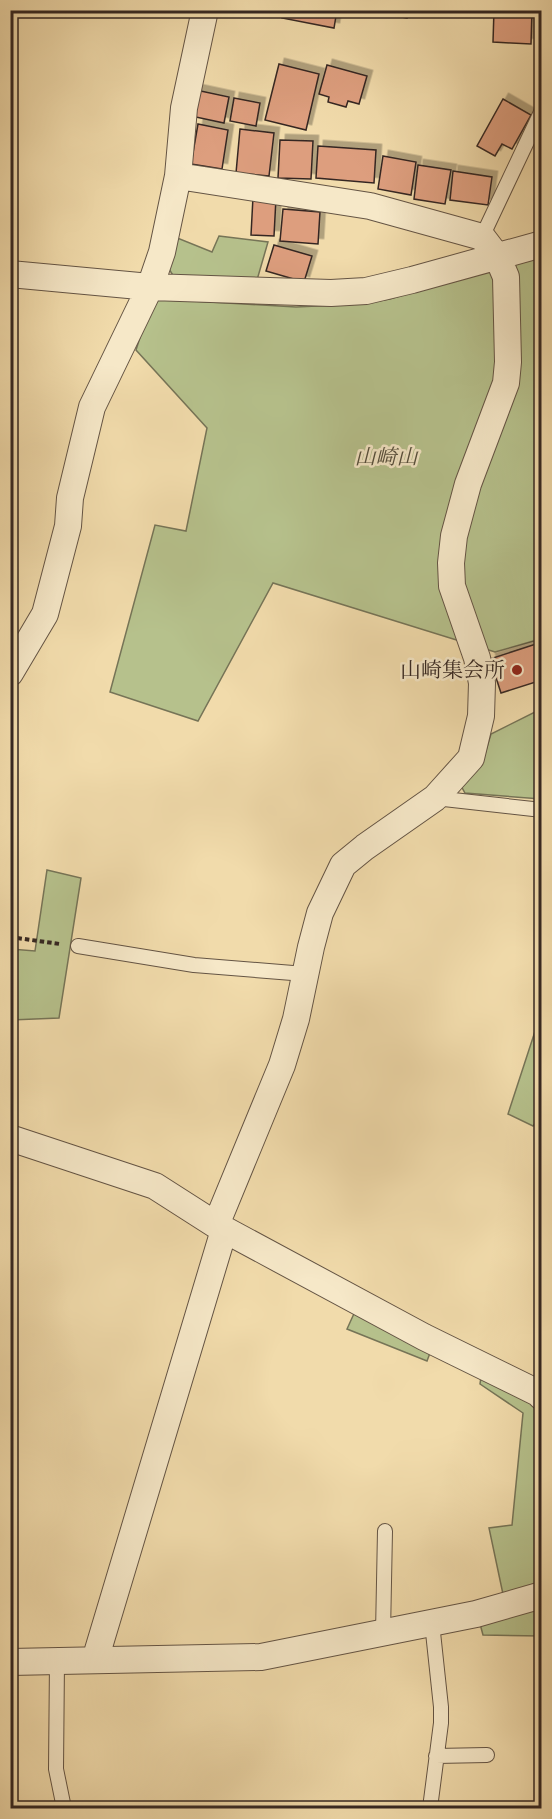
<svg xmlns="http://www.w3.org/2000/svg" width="552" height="1819" font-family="Cardo,'Noto Serif JP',serif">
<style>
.green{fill:#b6c18c;stroke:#767457;stroke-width:1.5}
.building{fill:#dd9e7e;stroke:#352722;stroke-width:1.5;filter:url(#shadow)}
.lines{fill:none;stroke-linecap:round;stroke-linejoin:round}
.service-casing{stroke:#645444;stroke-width:16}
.minor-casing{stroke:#645444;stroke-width:28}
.path{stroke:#352722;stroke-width:4;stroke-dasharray:4.5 3;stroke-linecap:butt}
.service{stroke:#f6e8c8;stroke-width:14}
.minor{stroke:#f6e8c8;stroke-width:26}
.poi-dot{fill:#8f2418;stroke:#f6e8c8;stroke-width:2}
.labels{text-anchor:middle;stroke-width:5;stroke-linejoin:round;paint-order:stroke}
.park-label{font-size:21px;font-style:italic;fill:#554e3c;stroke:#f6e8c8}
.poi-label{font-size:21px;fill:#352722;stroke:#f6e8c8;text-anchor:end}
</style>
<defs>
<filter id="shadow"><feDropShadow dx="5.5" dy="-5.5" stdDeviation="0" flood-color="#0004"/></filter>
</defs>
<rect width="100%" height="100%" fill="#f1dbab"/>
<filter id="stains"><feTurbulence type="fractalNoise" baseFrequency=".00333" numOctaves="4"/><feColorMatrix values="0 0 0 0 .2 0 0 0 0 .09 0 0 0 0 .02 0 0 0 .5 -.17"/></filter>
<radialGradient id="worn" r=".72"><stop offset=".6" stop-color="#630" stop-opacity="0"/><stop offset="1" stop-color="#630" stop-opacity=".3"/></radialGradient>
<path class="green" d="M219 236 268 242 257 280 174 277 169 269 175 237 212 252Z
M534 255 541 258V639L495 652 273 583 198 721 110 692 155 525 186 531 207 428 136 350 150 306 159 299 296 307 359 304 390 299Z
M541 709V799L465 793 460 784 484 757 491 734Z
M47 870 81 878 59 1018 11 1020V949L35 951Z
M541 1013V1115L533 1126 508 1114Z
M357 1307 541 1409V1636L483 1635 479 1620 507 1613 489 1528 512 1525 523 1413 480 1384 481 1377 430 1353 427 1361 347 1329Z"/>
<path class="building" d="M284 10H337L334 28 282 18Z
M386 10H408L407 18 386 14Z
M494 10H532L531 44 493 42Z
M279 64 319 74 306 130 265 120Z
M327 65 367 76 359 104 348 101 346 107 328 102 329 97 319 94Z
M196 90 229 97 224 123 191 116Z
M234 98 260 103 256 126 230 121Z
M503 99 531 115 512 149 502 144 495 156 477 146Z
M198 124 228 130 222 169 191 164Z
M240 129 274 133 269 176 236 173Z
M280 140 313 141 311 179 278 178Z
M318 146 376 150 374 183 316 178Z
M383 156 416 162 411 195 378 189Z
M418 165 451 170 445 204 414 199Z
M453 171 492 177 488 205 450 200Z
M253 197 276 198 274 236 251 235Z
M283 209 320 212 318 244 280 241Z
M274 245 312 256 304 282 266 271Z
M542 642V680L501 693 490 659Z"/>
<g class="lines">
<g class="service-casing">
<path id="service" d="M482 237 542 110
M435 798 542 810
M78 946 194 965 305 974
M383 1633 385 1531
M57 1661 56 1769 64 1808
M436 1756 487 1755
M430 1808 441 1723V1707L432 1623"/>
</g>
<g class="minor-casing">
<path id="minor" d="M178 176 370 206 482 237 498 258 506 277 508 362 506 383 468 484 454 536 451 563 452 586 477 658 482 683 481 716 471 758 435 798 365 847 343 865 320 913 311 947 296 1019 282 1065 216 1225
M10 274 150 287 331 293 366 291 412 280 542 244
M10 673 45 614 68 526 70 498 92 407 150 287 162 252 178 176 184 108 205 10
M10 1138 155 1186 216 1225 424 1337 538 1393 542 1397
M95 1660 224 1230
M10 1662 261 1657 476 1614 542 1595"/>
</g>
<path class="path" d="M10 937 60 944"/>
<use href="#service" class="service"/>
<use href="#minor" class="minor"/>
</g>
<circle class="poi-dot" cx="517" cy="670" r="6"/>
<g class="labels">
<g class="park-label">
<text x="386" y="464">山崎山</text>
</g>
<g class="poi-label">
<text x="505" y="677">山崎集会所</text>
</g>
</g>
<rect width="552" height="1819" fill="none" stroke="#f1dbab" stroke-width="36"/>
<rect x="12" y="12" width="528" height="1795" fill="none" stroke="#352722" stroke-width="3"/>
<rect x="18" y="18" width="516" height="1783" fill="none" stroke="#352722" stroke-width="1.5"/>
<rect width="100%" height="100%" filter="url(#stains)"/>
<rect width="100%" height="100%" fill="url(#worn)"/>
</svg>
